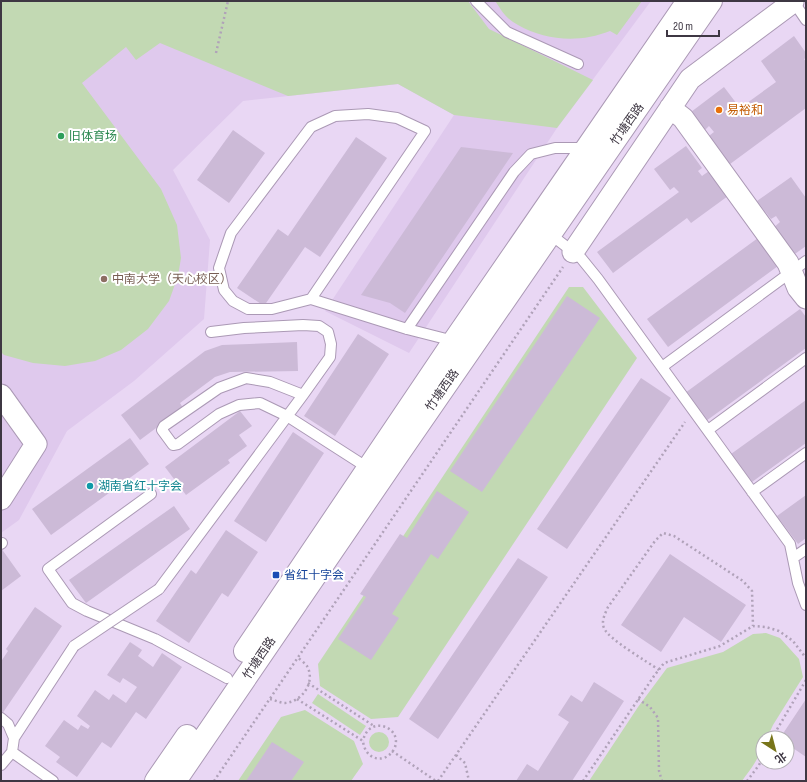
<svg xmlns="http://www.w3.org/2000/svg" width="807" height="782" font-family="'Sofia Sans Condensed','Noto Sans SC',sans-serif">
<style>
.built{fill:#dfc9ed}
.green{fill:#c2d9b3}
.building{fill:#ccbad7}
.lines{fill:none;stroke-linecap:round;stroke-linejoin:round}
.service-casing{stroke:#ab99b5;stroke-width:12}
.minor-casing{stroke:#ab99b5;stroke-width:23}
.secondary-casing{stroke:#ab99b5;stroke-width:24}
.path{stroke:#b0a2b9;stroke-width:2.5;stroke-dasharray:2 3;stroke-linecap:butt}
.service{stroke:#fff;stroke-width:10}
.minor{stroke:#fff;stroke-width:21}
.secondary{stroke:#fff;stroke-width:22}
.service-bridge-casing{stroke:#ab99b5;stroke-width:12;stroke-linecap:butt}
.service-bridge{stroke:#fff;stroke-width:10}
.food-dot{fill:#e8710a;stroke:#fff;stroke-width:1.5}
.leisure-dot{fill:#2e9e5b;stroke:#fff;stroke-width:1.5}
.education-dot{fill:#8d6e63;stroke:#fff;stroke-width:1.5}
.culture-dot{fill:#0f9aa8;stroke:#fff;stroke-width:1.5}
.transit-dot{fill:#1a4fb4;stroke:#fff;stroke-width:1.5}
.labels{text-anchor:middle;stroke-width:4;stroke-linejoin:round;paint-order:stroke}
.food-label{font-size:12px;fill:#c56008;stroke:#fff;text-anchor:start}
.street-label{font-size:12px;fill:#3e3743;stroke:#fff}
.leisure-label{font-size:12px;fill:#27864d;stroke:#fff;text-anchor:start}
.education-label{font-size:12px;fill:#785e54;stroke:#fff;text-anchor:start}
.culture-label{font-size:12px;fill:#0d838f;stroke:#fff;text-anchor:start}
.transit-label{font-size:12px;fill:#164399;stroke:#fff;text-anchor:start}
</style>
<rect width="100%" height="100%" fill="#e9d7f4"/>
<path class="built" d="M1 1H651L557 128 409 353 325 311 454 115 398 84 243 101 173 170 210 240 204 319 134 381 67 431 19 520 1 533Z"/>
<path class="green" d="M1 1H468L489 29 593 80 557 128 454 115 398 84 288 96 160 43 136 60 126 47 82 83 161 189 177 225 181 258 178 276 169 301 148 329 121 350 95 361 65 366 33 363 4 355 1 352Z
M495 1H642L617 35 610 31C580 43 546 41 518 25 515 23 511 21 508 18 503 14 499 6 495 1Z
M569 287H583L637 358 398 717 371 719 320 686 318 664Z
M766 633 780 638 799 659 803 677 773 725 767 738H763C763 755 751 768 742 781H589L638 707 667 668 723 652 753 634Z
M318 694 366 726 360 735 312 703Z
M305 710 354 741 363 764 351 781H238L281 717Z
M369 742a10 10 0 1 1 20 0a10 10 0 1 1-20 0Z"/>
<path class="building" d="M794 36 806 53V58L804 59 806 62V108L726 167 705 139 714 132 709 126 705 130 691 112 724 87 740 108 776 82 761 61Z
M233 130 265 153 229 203 197 180Z
M356 137 387 158 320 257 305 247 264 306 237 288 278 229 288 236Z
M686 146 702 168 698 171 702 176 709 171 728 196 691 223 687 218 613 273 597 252 679 192 674 187 670 190 654 169Z
M461 147 513 153 405 313 390 303 361 295Z
M791 177 806 198V246L792 256 772 229 780 222 776 216 771 219 757 201Z
M758 238 778 266 668 347 647 319Z
M567 296 600 318 482 492 450 471Z
M800 309 806 317V348L706 421 685 393Z
M358 334 389 354 335 436 304 416Z
M297 342 298 371 230 372 215 377 180 403 183 408 140 440 121 415 205 351 222 345Z
M641 378 671 398 567 549 537 529Z
M806 400V443L752 482 731 454Z
M240 411 252 426 239 435 247 446 228 460 230 463 186 495 165 467Z
M293 432 324 453 266 542 234 521Z
M130 438 149 464 51 535 32 509Z
M437 491 469 512 438 559 431 554 392 614 399 618 371 660 338 639 366 597 360 594 400 534 407 538Z
M806 495V538L798 544 777 516Z
M174 506 190 529 86 603 69 580Z
M226 530 258 552 228 597 222 593 189 643 156 621 191 570 196 574Z
M1 548 21 576 1 591Z
M670 554 746 605 721 642 684 617 661 652 621 625Z
M518 558 548 577 438 739 409 719Z
M35 607 62 626 2 714H1V659L2 660 8 651 6 649Z
M130 642 142 650 138 656 153 667 162 653 182 667 146 719 136 712 111 748 102 742 77 777 56 762 60 757 45 746 64 720 78 730 81 725 88 729 90 726 77 716 95 690 109 700 113 694 126 703 137 687 123 678 120 683 107 675Z
M594 682 624 701 572 781H516L527 764 538 771 569 722 558 715 571 695 582 702Z
M806 699V757L787 744V738H780Z
M272 742 304 762 291 781H246Z"/>
<g class="lines">
<g class="service-casing">
<path id="service" d="M476 1 507 32 578 64
M793 1 806 20
M550 234 581 258 598 279 790 544 798 583 806 605
M311 299 425 131 397 118 368 114 335 116 311 127 231 233 219 268 224 290 233 301 248 309H272L311 299 407 329 454 341
M407 329 514 172 531 154 555 148H586
M662 367 806 261
M303 395 270 382 246 378 219 388 164 426 162 430 173 445 178 444 219 414 239 405 260 403 287 416 368 468
M708 430 806 358
M752 492 806 453
M151 494 48 569 72 603 87 611 155 639 227 678
M1 544 2 543
M793 558 806 549
M159 589 303 395 330 357 331 344 328 332 319 326 303 325 244 328 211 332
M1 718 8 724 14 738 12 752 1 765
M14 738 74 646
M12 752 53 781"/>
</g>
<g class="minor-casing">
<path id="minor" d="M670 108 683 118 788 263 798 288 806 298
M573 252 690 79 793 2
M1 395 36 444 1 499"/>
</g>
<g class="secondary-casing">
<path id="secondary" d="M245 651 454 341 688 1
M156 781 187 736
M175 781 401 450 711 1"/>
</g>
<path class="path" d="M216 53 228 1
M659 670C648 662 608 639 604 628 601 621 605 614 608 607L655 541 663 533 674 536 743 581 752 591 753 626
M308 683 374 726
M270 699C275 700 280 703 285 703 302 702 316 682 307 666 305 663 300 660 298 657
M297 699 363 741C364 752 372 761 384 758 389 756 393 752 395 747 402 726 368 715 363 741
M638 699 650 707 658 718 659 771 662 781
M772 738 806 680
M392 751 436 781
M456 755 465 763 469 781
M214 781 563 267
M438 781 685 422
M583 781 654 676 664 663 720 646 753 626 766 627 779 631 793 641 806 658
M747 781 759 765 763 757"/>
<use href="#service" class="service"/>
<use href="#minor" class="minor"/>
<use href="#secondary" class="secondary"/>
<g class="service-bridge-casing">
<path id="service-bridge" d="M74 646 159 589"/>
</g>
<use href="#service-bridge" class="service-bridge"/>
</g>
<circle class="food-dot" cx="719" cy="110" r="4"/>
<circle class="leisure-dot" cx="61" cy="136" r="4"/>
<circle class="education-dot" cx="104" cy="279" r="4"/>
<circle class="culture-dot" cx="90" cy="486" r="4"/>
<rect class="transit-dot" x="272" y="571" width="8" height="8" rx="2"/>
<g class="labels">
<g class="food-label">
<text x="727" y="114">易裕和</text>
</g>
<g class="street-label">
<text transform="translate(627 124) rotate(-55)" y="4">竹塘西路</text>
<text transform="translate(442 390) rotate(-55)" y="4">竹塘西路</text>
<text transform="translate(259 658) rotate(-56)" y="4">竹塘西路</text>
</g>
<g class="leisure-label">
<text x="69" y="140">旧体育场</text>
</g>
<g class="education-label">
<text x="112" y="283">中南大学（天心校区）</text>
</g>
<g class="culture-label">
<text x="98" y="490">湖南省红十字会</text>
</g>
<g class="transit-label">
<text x="284" y="579">省红十字会</text>
</g>
</g>
<rect width="807" height="782" fill="none" stroke="#3e3743" stroke-width="4"/>
<g transform="translate(775 750) rotate(144)"><circle r="19" fill="#ffffff" stroke="#b2afb4"/>
<path d="M0-3L7 15L0 10L-7 15Z" fill="#78751a"/>
<text y="-6" font-size="11" font-weight="bold" text-anchor="middle" fill="#3e3743">北</text>
</g>
<path d="M667 30v6h52v-6" fill="none" stroke="#3e3743" stroke-width="2"/>
<text x="673" y="30" font-size="12" fill="#3e3743" stroke="#ffffff" stroke-width="3" paint-order="stroke">20 m</text>
</svg>
